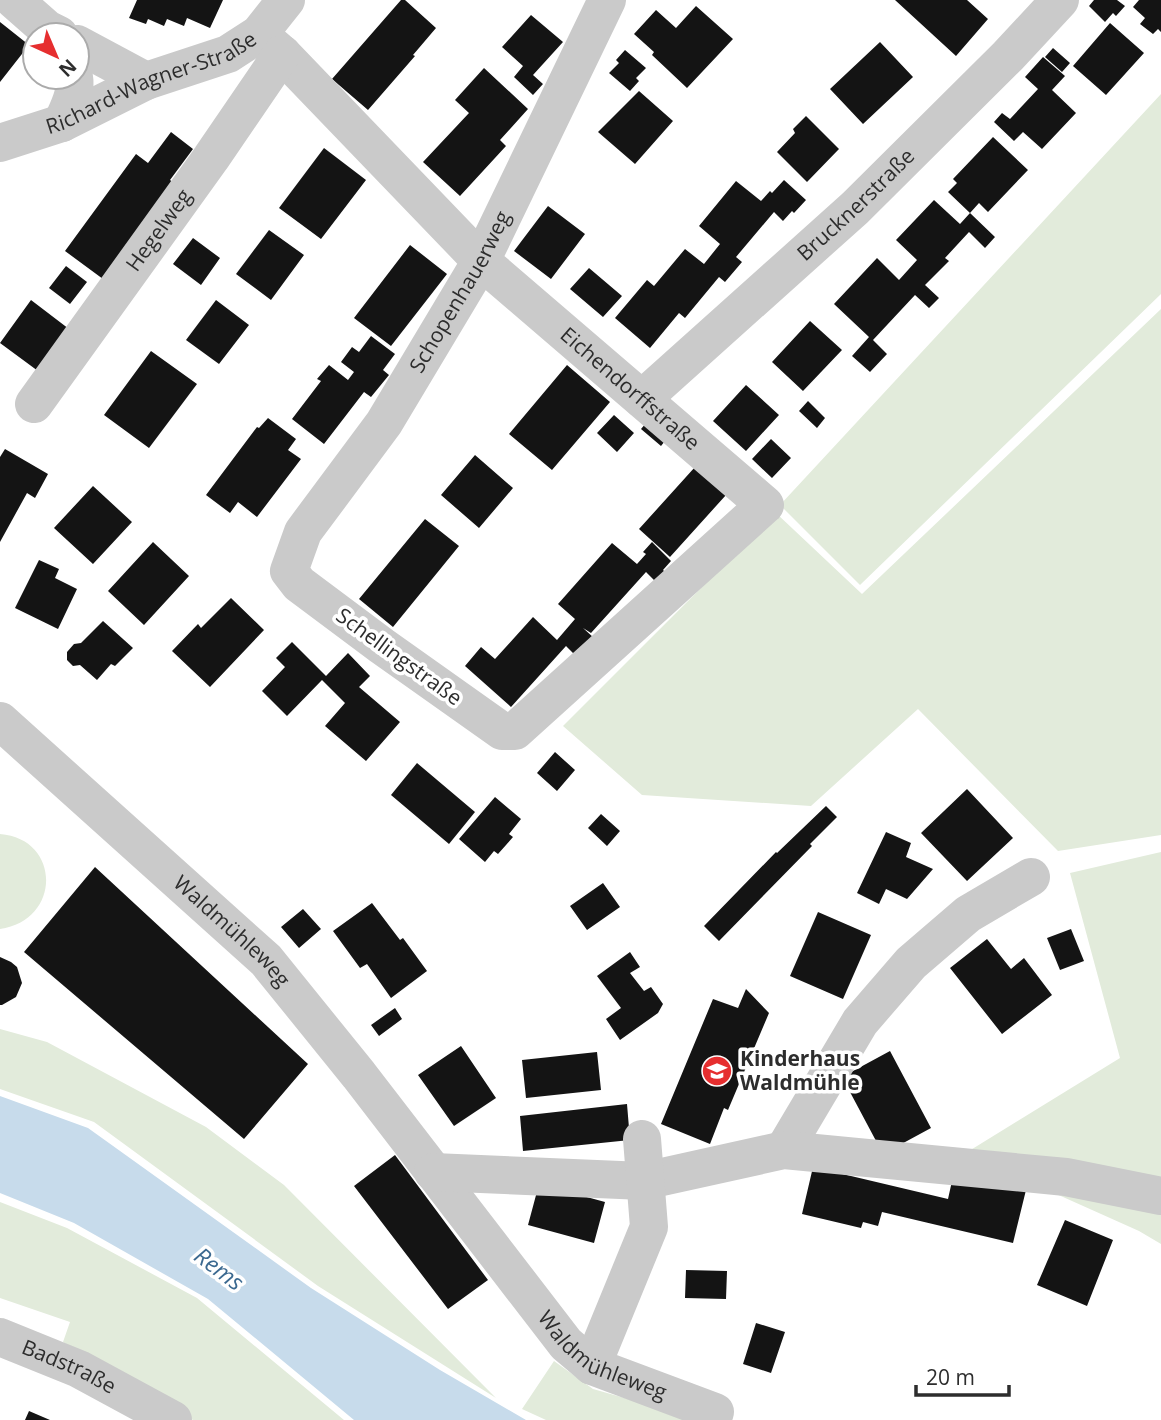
<svg xmlns="http://www.w3.org/2000/svg" width="1161" height="1420" font-family="'Open Sans',sans-serif">
<style>
.green{fill:#e2ebdb}
.water{fill:#c7dbeb}
.building{fill:#141414}
.lines{fill:none;stroke-linecap:round;stroke-linejoin:round}
.minor{stroke:#cacaca;stroke-width:38}
.labels{text-anchor:middle;stroke-width:7;stroke-linejoin:round;paint-order:stroke}
.street-label{font-size:21px;fill:#2d2d2d;stroke:#fff}
.poi-label{font-size:21px;font-weight:bold;fill:#2d2d2d;stroke:#fff;text-anchor:start}
.water-label{font-size:23px;font-style:italic;fill:#3b6990;stroke:#fff}
</style>
<rect width="100%" height="100%" fill="#fff"/>
<path class="green" d="M1161 94V294L860 585 780 505Z
M1161 309V835L1058 851 918 709 811 806 642 795 563 726 776 513 862 594Z
M0 834C62 839 61 921 0 929Z
M1161 852V1244L1139 1231 1034 1184 956 1159 1120 1058 1070 873Z
M0 1029 47 1042 206 1127 284 1185 496 1398 318 1286 94 1122 0 1089Z
M0 1202 67 1228 197 1298 344 1420H193L63 1342 70 1322 0 1298Z
M554 1361 593 1389 702 1420H546L522 1409Z"/>
<path class="water" d="M0 1096 88 1128 311 1288 440 1370 526 1420H354L208 1299 74 1223 0 1193Z"/>
<path class="building" d="M137 0H223L210 28 187 18 184 26 167 19 164 26 148 19 146 24 129 18Z
M401 0H405L436 28 413 55 415 56 368 110 332 79Z
M895 0H967L988 19 956 56Z
M1094 0H1117L1125 6 1116 16 1113 13 1105 22 1089 6Z
M1139 0H1161V32L1158 29 1153 34 1140 24 1145 18 1133 7Z
M696 6 733 39 687 88 652 55 654 52 634 34 656 10 676 28Z
M531 15 563 42 533 75 543 84 533 95 514 77 523 66 502 47Z
M0 22 29 45 0 82Z
M1110 23 1144 53 1106 95 1073 66Z
M880 42 913 77 863 124 830 89Z
M1053 48 1070 63 1062 72 1045 57Z
M625 50 646 68 636 78 639 81 630 91 609 73 619 63 616 60Z
M1043 57 1065 76 1052 90 1076 113 1042 149 1023 132 1014 141 994 122 1002 113 1010 119 1038 89 1025 77Z
M484 68 528 109 500 140 506 146 460 196 423 162 469 113 455 100Z
M639 91 673 121 635 164 598 132Z
M806 116 839 149 807 182 777 152 795 133 793 129Z
M171 132 193 149 170 180 174 183 103 279 65 251 136 154 148 163Z
M993 137 1028 170 988 212 979 203 970 213 948 192 957 183 953 179Z
M324 148 366 180 321 239 279 208Z
M784 180 806 200 794 213 792 211 783 221 774 212 736 257 742 262 725 282 719 277 685 318 679 313 650 348 615 318 647 280 654 286 685 249 704 264 720 244 699 226 736 181 761 201 770 191 772 193Z
M934 200 960 224 970 213 995 237 985 248 969 232 945 258 949 261 925 285 939 298 929 308 915 295 873 340 887 354 870 372 852 356 869 337 834 304 877 258 899 280 917 260 896 240Z
M548 206 585 234 551 279 514 251Z
M269 230 304 255 271 300 236 274Z
M193 238 220 258 201 285 173 264Z
M410 245 447 274 391 346 354 318Z
M66 266 87 282 70 304 49 288Z
M589 268 622 296 603 317 570 289Z
M31 300 69 329 38 371 0 343Z
M216 300 249 325 219 364 186 340Z
M810 321 842 350 803 391 772 362Z
M371 336 395 354 383 370 389 375 371 397 364 392 324 444 292 419 321 381 317 379 329 365 348 380 354 372 341 362 352 347 359 352Z
M151 351 197 384 149 448 104 415Z
M567 365 610 402 552 470 509 434Z
M746 385 779 415 746 451 713 421Z
M808 401 825 418 817 428 799 411Z
M614 415 634 433 617 452 597 433Z
M652 416 672 432 661 446 641 429Z
M268 418 296 439 288 450 301 459 257 517 238 502 230 513 206 495 257 427 259 428Z
M771 439 791 458 772 478 752 459Z
M5 449 48 474 35 498 27 493 0 542V457Z
M475 455 513 488 479 528 441 495Z
M695 467 726 495 670 557 639 529Z
M93 486 132 522 93 564 54 528Z
M425 519 459 546 393 627 359 599Z
M153 542 189 576 144 625 108 591Z
M652 542 671 561 663 570 665 572 656 582 646 572 591 633 583 628 594 638 577 657 566 646 511 707 465 666 481 647 495 659 533 617 557 640 575 619 558 604 612 543 637 564 646 554 643 552Z
M39 560 59 569 55 578 77 589 58 629 15 608Z
M231 598 264 630 210 687 172 651 198 624 201 628Z
M103 621 133 648 115 666 111 664 97 680 80 665 73 666 67 660V652L74 644 81 643Z
M292 642 326 676 348 653 370 676 359 687 400 722 366 761 325 726 345 703 322 680 287 716 262 691 285 667 276 658Z
M555 752 575 770 557 791 537 773Z
M417 763 475 812 449 844 391 795Z
M967 789 1013 838 967 881 921 833Z
M495 797 521 819 509 834 513 837 498 854 494 851 485 862 459 839Z
M826 806 837 817 810 844 812 846 719 941 704 926 776 852 777 853Z
M601 814 620 831 607 846 588 828Z
M886 832 911 843 906 857 933 869 907 899 886 889 879 904 857 893Z
M95 867 308 1064 244 1139 24 952Z
M603 883 620 907 587 930 570 906Z
M372 903 400 940 403 938 427 971 391 998 367 964 360 968 333 931Z
M303 909 321 929 299 948 281 927Z
M818 912 871 935 843 999 790 976Z
M1071 929 1084 961 1060 970 1047 938Z
M987 939 1011 969 1024 958 1052 995 1002 1034 950 968Z
M630 952 640 967 630 973 644 991 651 987 663 1004 658 1013 620 1040 606 1019 621 1008 597 976Z
M0 957 11 962 17 967 22 983 16 997 2 1005H0Z
M746 989 769 1013 728 1110 724 1108 710 1144 661 1124 713 999 738 1008Z
M395 1008 402 1019 379 1036 371 1025Z
M461 1046 496 1098 454 1126 418 1075Z
M890 1051 931 1128 883 1154 842 1077Z
M597 1052 601 1090 526 1098 522 1060Z
M627 1104 630 1140 523 1151 520 1116Z
M395 1155 488 1280 448 1309 354 1186Z
M813 1167 948 1199 954 1172 1026 1190 1013 1243 882 1212 878 1226 863 1222 861 1228 802 1214Z
M539 1184 605 1202 594 1243 528 1225Z
M1065 1220 1113 1240 1087 1306 1037 1285Z
M686 1270 727 1271 726 1299 685 1298Z
M756 1323 785 1332 771 1373 743 1364Z
M29 1411 50 1420H25Z"/>
<g class="lines">
<g class="minor">
<path d="M14 0 47 29 59 35"/>
<path id="s1" d="M259 34 282 54 481 261 765 505 515 731H502L382 646 299 584 289 571 303 532 384 423 481 261 607 0"/>
<path d="M77 44 146 81"/>
<path d="M62 123C68 109 77 93 74 77"/>
<path id="s2" d="M0 143 62 123 146 81 228 54 259 34 286 0"/>
<path id="s3" d="M642 399 855 208 1008 56 1060 0"/>
<path id="s4" d="M34 404 211 158 282 54"/>
<path id="s5" d="M0 721 266 960 359 1075 566 1344 592 1366 715 1412"/>
<path d="M784 1150 860 1022 911 963 968 914 1031 877"/>
<path d="M433 1172 644 1181 784 1150 1066 1177 1161 1196"/>
<path id="s6" d="M0 1337 79 1369 173 1420"/>
<path d="M592 1366 649 1227 642 1139"/>
</g>
</g>
<defs>
<g id="school-disc" transform="scale(1.575)"><circle r="9.5" fill="#e62e2f" stroke="#fff"/><path d="M0-5L7-2L0 1L-7-2ZM-4 1L0 2.5L4 1V4Q0 6-4 4Z" fill="#fff"/></g>
</defs>
<g fill-rule="evenodd">
<use href="#school-disc" x="717" y="1071"/>
</g>
<g class="labels">
<g class="street-label">
<text dy="7" stroke="none"><textPath href="#s2" startOffset="163">Richard-Wagner-Straße</textPath></text>
<text dy="7" stroke="none"><textPath href="#s3" startOffset="289">Brucknerstraße</textPath></text>
<text dy="7" stroke="none"><textPath href="#s4" startOffset="214">Hegelweg</textPath></text>
<text dy="7" stroke="none"><textPath href="#s1" startOffset="1638">Schopenhauerweg</textPath></text>
<text dy="7" stroke="none"><textPath href="#s1" startOffset="514">Eichendorffstraße</textPath></text>
<text transform="translate(399 657) rotate(36)" y="7">Schellingstraße</text>
<text dy="7" stroke="none"><textPath href="#s5" startOffset="313">Waldmühleweg</textPath></text>
<text dy="7" stroke="none"><textPath href="#s5" startOffset="882">Waldmühleweg</textPath></text>
<text dy="7" stroke="none"><textPath href="#s6" startOffset="75">Badstraße</textPath></text>
</g>
<g class="poi-label">
<text x="740" y="1066">Kinderhaus<tspan x="740" dy="24">Waldmühle</tspan></text>
</g>
<g class="water-label">
<text transform="translate(219 1269) rotate(37)" y="8">Rems</text>
</g>
</g>
<g transform="translate(56 56) rotate(136)"><circle r="33" fill="#ffffff" stroke="#ababab" stroke-width="2"/>
<path d="M0-5L12 26L0 18L-12 26Z" fill="#e62e2f"/>
<text y="-10" font-size="19" font-weight="bold" text-anchor="middle" fill="#2d2d2d">N</text>
</g>
<path d="M916 1385v10h93v-10" fill="none" stroke="#2d2d2d" stroke-width="3.5"/>
<text x="926" y="1385" font-size="21" fill="#2d2d2d" stroke="#ffffff" stroke-width="5" paint-order="stroke">20 m</text>
</svg>
